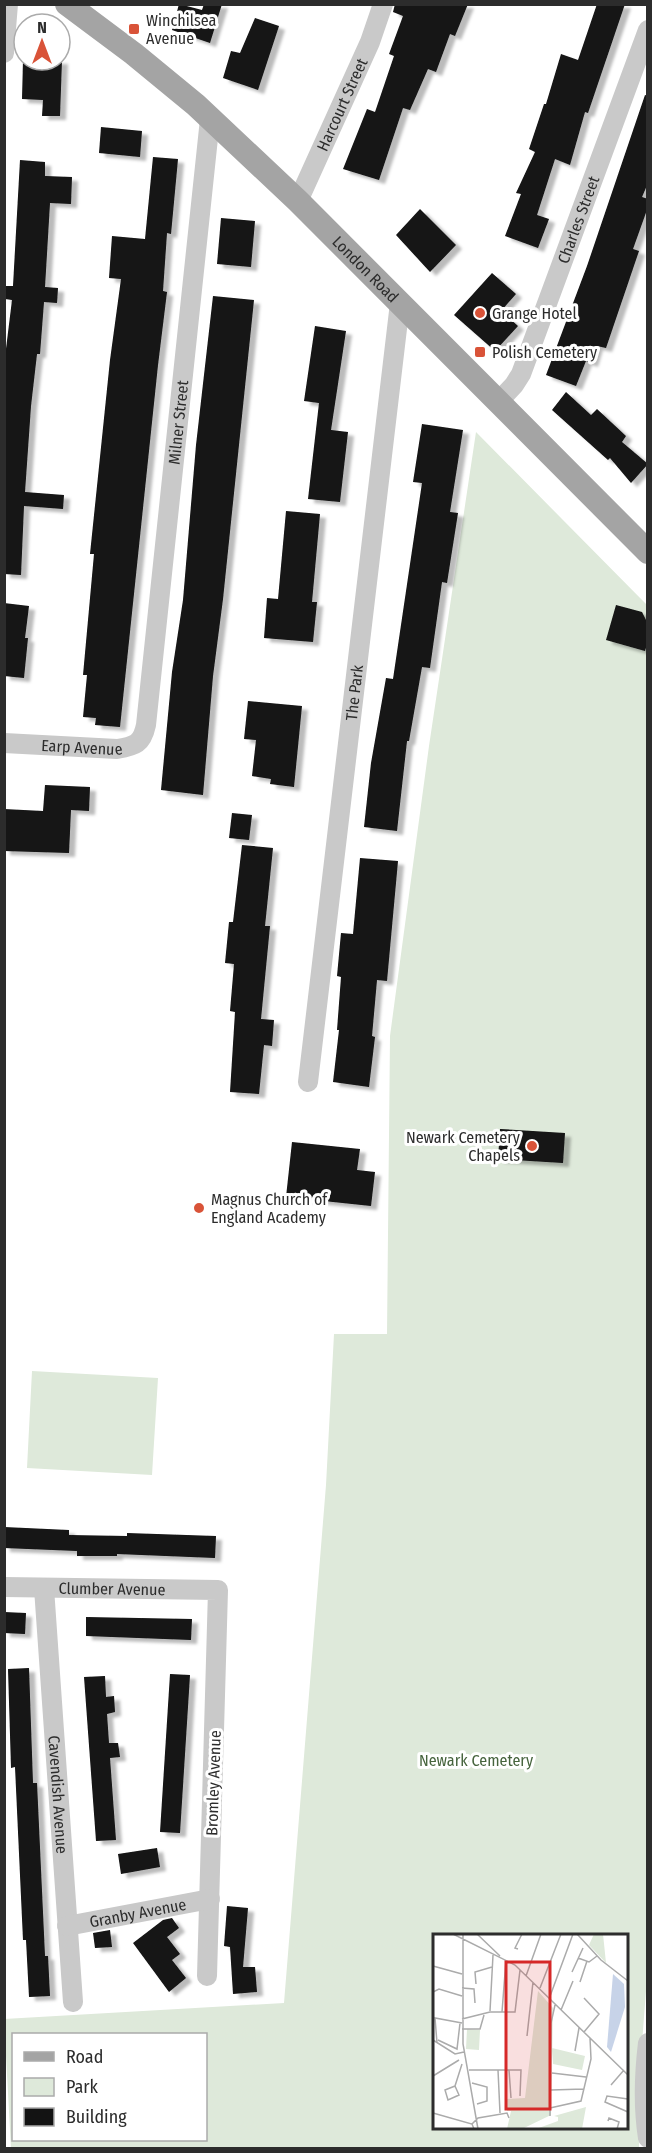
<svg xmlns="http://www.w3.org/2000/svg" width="652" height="2153" font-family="'Fira Sans Condensed',sans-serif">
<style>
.green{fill:#dee9da;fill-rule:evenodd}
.building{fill:#131313;filter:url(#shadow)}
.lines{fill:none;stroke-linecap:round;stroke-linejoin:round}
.minor{stroke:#c9c9c9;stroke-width:20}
.major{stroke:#a4a4a4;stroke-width:24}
.poi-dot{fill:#d95338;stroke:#fff;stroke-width:2}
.labels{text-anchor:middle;stroke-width:6;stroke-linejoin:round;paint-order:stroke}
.poi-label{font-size:16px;fill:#2c2c2c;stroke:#fff;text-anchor:start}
.street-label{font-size:16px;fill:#2c2c2c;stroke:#fff}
.park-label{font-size:16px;fill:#46643d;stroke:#fff}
.inset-road{fill:none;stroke:#ababab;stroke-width:1.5}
.view{fill:#d62828;fill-opacity:0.15;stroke:#d62828;stroke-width:3}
.inset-edge{fill:none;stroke:#2c2c2c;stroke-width:3}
</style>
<defs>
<filter id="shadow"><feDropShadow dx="6" dy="4" stdDeviation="1.5" flood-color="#0004"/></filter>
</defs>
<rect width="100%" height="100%" fill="#fff"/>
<path class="green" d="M476 432 647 605 648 1965 639 2082V2148H11L4 2019 284 2003 326 1485 334 1334H387L390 1036 429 746ZM434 1936H626V2128H434ZM14 2034H206V2140H14Z
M32 1371 158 1378 152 1475 27 1468Z"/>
<path class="building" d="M179 4 202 10 204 4H222L210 43 172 30Z
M395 4H468L455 36 450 34 436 72 428 69 410 110 403 108 379 180 343 169 367 109 375 112 394 56 389 54 403 16 393 12Z
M597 4H625L588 113 585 112 570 165 555 159 537 215 549 219 538 248 505 236 521 194 516 193 535 152 529 149 544 104H546L561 54 578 60Z
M255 18 279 26 258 90 223 78 231 51 240 53Z
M23 60H62L60 116H42L43 100 22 99Z
M645 95 648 96V183L642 197 648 199V207L633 249 639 251 606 348 597 346 592 363 586 361 576 386 546 375 587 266Z
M101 127 142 131 140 157 99 153Z
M153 157 178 159 171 234 167 233 163 291 167 292 158 365 120 727 95 725 96 718 83 717 87 675H83L94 554H90L110 360 121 279 109 278 112 236 145 239Z
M20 160 45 162V176L72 177 71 204 50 203 45 287 58 288 57 303 44 302 40 354H37L31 406 25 492 64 495 63 509 24 506 21 575 4 574V365L12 300 5 299 6 286H13Z
M420 209 456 245 430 272 396 235Z
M221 218 255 221 251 267 217 264Z
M492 273 516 294 501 311 518 326 495 351 454 315Z
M213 296 254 300 223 599 213 676 203 795 161 790 172 672 183 600 196 445Z
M315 326 346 331 331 430 348 432 340 502 308 499 319 403 304 401Z
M566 392 591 415 597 409 626 436 622 442 648 464 631 483 610 458 608 460 552 410Z
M422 424 463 430 450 512 458 513 447 583 442 582 430 668 422 667 409 741H407L397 831 364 827 371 763 386 678 393 679 422 483 413 482Z
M286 511 320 514 312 602H317L313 642 264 638 267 598 278 599Z
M4 603 29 606 25 638H28L24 678 4 676Z
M616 605 642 612 648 624V641L645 651 606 640Z
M248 701 302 706 294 787 270 784 271 779 252 776 256 740 244 739Z
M45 785 90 787 89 811 71 810 69 853 4 851V809L43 811Z
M232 813 252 815 249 840 229 838Z
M242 845 273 848 265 926H270L261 1019 274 1020 272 1046 264 1045 259 1094 230 1092 235 1012 230 1011 234 964 225 963 229 922H233Z
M360 858 398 861 387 981 377 980 372 1036 375 1037 369 1087 333 1082 339 1030H337L341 977 337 976 341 933 353 934Z
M500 1129 565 1133 563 1163 498 1159Z
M292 1142 360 1149 357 1170 375 1172 371 1206 286 1197Z
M4 1527 69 1530V1535L127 1536V1533L216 1536 215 1558 117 1554V1556H77V1551L4 1548Z
M4 1612 26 1613 25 1634 4 1633Z
M86 1617 192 1619 191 1640 86 1636Z
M29 1668 33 1783H37L45 1956H48L50 1996 29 1997 26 1940H23L15 1767 11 1768 8 1669Z
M170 1674 190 1675 180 1833 160 1832Z
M105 1676 106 1697 114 1696 115 1712 107 1714 109 1743H118L120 1757 110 1758 116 1840 96 1841 84 1677Z
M157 1848 160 1867 121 1874 118 1854Z
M227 1906 248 1908 243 1967H255L257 1992 233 1994 230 1947 224 1946Z
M172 1918 179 1928 167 1937 180 1954 172 1960 186 1978 169 1992 133 1943 163 1920Z
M110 1930 112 1947 95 1948 93 1933Z"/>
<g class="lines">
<g class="minor">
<path d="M4 53 8 4"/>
<path id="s1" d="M298 201 370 42 383 4"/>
<path id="s2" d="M498 402 514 385 521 374 648 30"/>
<path id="s3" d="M4 743 117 749C135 746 142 744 146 725L210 119"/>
<path id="s4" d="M308 1082 400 303"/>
<path id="s5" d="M4 1587 218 1590 207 1976"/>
<path id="s6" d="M44 1588 73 2002"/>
<path id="s7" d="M67 1926 210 1899"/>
<path d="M648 2043C644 2076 643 2106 648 2138"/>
</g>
<path class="major" id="s8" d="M67 4 134 54 196 105 298 201 648 552"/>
</g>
<g class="poi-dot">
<rect x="128" y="23" width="12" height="12" rx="3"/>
<circle cx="480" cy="313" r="6"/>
<rect x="474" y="346" width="12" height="12" rx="3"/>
<circle cx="532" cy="1146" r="6"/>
<circle cx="199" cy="1208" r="6"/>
</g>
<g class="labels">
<g class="poi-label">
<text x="146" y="26">Winchilsea<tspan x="146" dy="18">Avenue</tspan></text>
<text x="492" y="319">Grange Hotel</text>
<text x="492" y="358">Polish Cemetery</text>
<text x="520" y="1143" text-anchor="end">Newark Cemetery<tspan x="520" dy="18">Chapels</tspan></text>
<text x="211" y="1205">Magnus Church of<tspan x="211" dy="18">England Academy</tspan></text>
</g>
<g class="street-label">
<text dy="6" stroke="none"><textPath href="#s1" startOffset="106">Harcourt Street</textPath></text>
<text dy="6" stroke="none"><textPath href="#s2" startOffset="201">Charles Street</textPath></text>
<text dy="6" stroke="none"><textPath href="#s8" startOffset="400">London Road</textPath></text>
<text dy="6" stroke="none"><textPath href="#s3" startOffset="459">Milner Street</textPath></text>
<text dy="6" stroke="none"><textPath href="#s4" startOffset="392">The Park</textPath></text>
<text dy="6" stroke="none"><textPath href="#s3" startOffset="78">Earp Avenue</textPath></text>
<text dy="6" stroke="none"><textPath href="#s5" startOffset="108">Clumber Avenue</textPath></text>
<text transform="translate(213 1783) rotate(-88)" y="6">Bromley Avenue</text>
<text dy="6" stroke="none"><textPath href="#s6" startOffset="207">Cavendish Avenue</textPath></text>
<text dy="6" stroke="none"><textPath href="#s7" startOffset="72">Granby Avenue</textPath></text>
</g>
<g class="park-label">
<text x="476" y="1766">Newark Cemetery</text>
</g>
</g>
<g transform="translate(433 1934)">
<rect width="195" height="195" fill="#fff"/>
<path d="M161 0H170L173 29 156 11ZM105 57 120 74 118 181 91 194 74 195 78 177H74L73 165 92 164ZM34 95 47 96 46 116 33 115ZM119 114 152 122 149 136 120 130ZM153 173 149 195H103L125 187V183L121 182Z" fill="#dee9da"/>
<path d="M180 40 191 50 192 73 178 118 174 113Z" fill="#c7d3e8"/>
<path class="inset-road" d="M20 0 82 31 195 141M30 0V110L45 195M44 0 67 22M144 0 168 26 195 47M85 15 82 14 89 0M145 24 156 28 164 22M0 32 29 40M139 38 150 14M93 42 108 0M147 48 154 27M43 50 42 38 59 33M29 54 41 55 42 69M107 54 128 0M0 58 6 55 29 62M151 64 166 80 151 98M116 65 140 0M128 76 140 47M57 77 60 21M69 78 73 26M29 85 57 78H82L87 36M29 95H47L51 81M94 102 100 48M0 106 22 120 31 118M5 106 24 115 27 89M4 109 2 84 29 89M142 117 146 94M36 136H88L87 162M65 136 67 179M76 136 78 164M119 139 153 143M0 142 26 126M39 149 54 153V167L44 170M178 151 191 136M22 152 12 156 15 166 26 161 22 152 29 130M118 156 151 155M195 165 174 162 172 168 195 178M117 174 148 167 158 125 157 104M0 179 39 190 41 195M117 182 118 89 122 71M175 187 176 184 186 188 184 195M39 190 45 184 74 179 76 184"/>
<path class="view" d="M73 28H117V175H73Z"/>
<rect width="195" height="195" class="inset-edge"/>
</g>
<rect width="652" height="2153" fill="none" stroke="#2c2c2c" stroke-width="12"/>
<rect x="12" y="2033" width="195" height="108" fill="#ffffff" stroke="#ababab" stroke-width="1.5"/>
<rect x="24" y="2052" width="30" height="9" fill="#a4a4a4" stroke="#ababab" stroke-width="1.5"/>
<text x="66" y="2063" font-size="18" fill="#2c2c2c">Road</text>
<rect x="24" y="2078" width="30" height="18" fill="#dee9da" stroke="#ababab" stroke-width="1.5"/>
<text x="66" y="2093" font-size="18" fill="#2c2c2c">Park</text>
<rect x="24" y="2108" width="30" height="18" fill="#131313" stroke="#ababab" stroke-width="1.5"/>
<text x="66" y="2123" font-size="18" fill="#2c2c2c">Building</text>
<g transform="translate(42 42)"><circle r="28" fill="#ffffff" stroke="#ababab" stroke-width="1.5"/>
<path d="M0-4.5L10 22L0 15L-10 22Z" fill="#d95338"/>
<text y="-9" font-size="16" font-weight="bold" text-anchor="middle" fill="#2c2c2c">N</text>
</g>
</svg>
